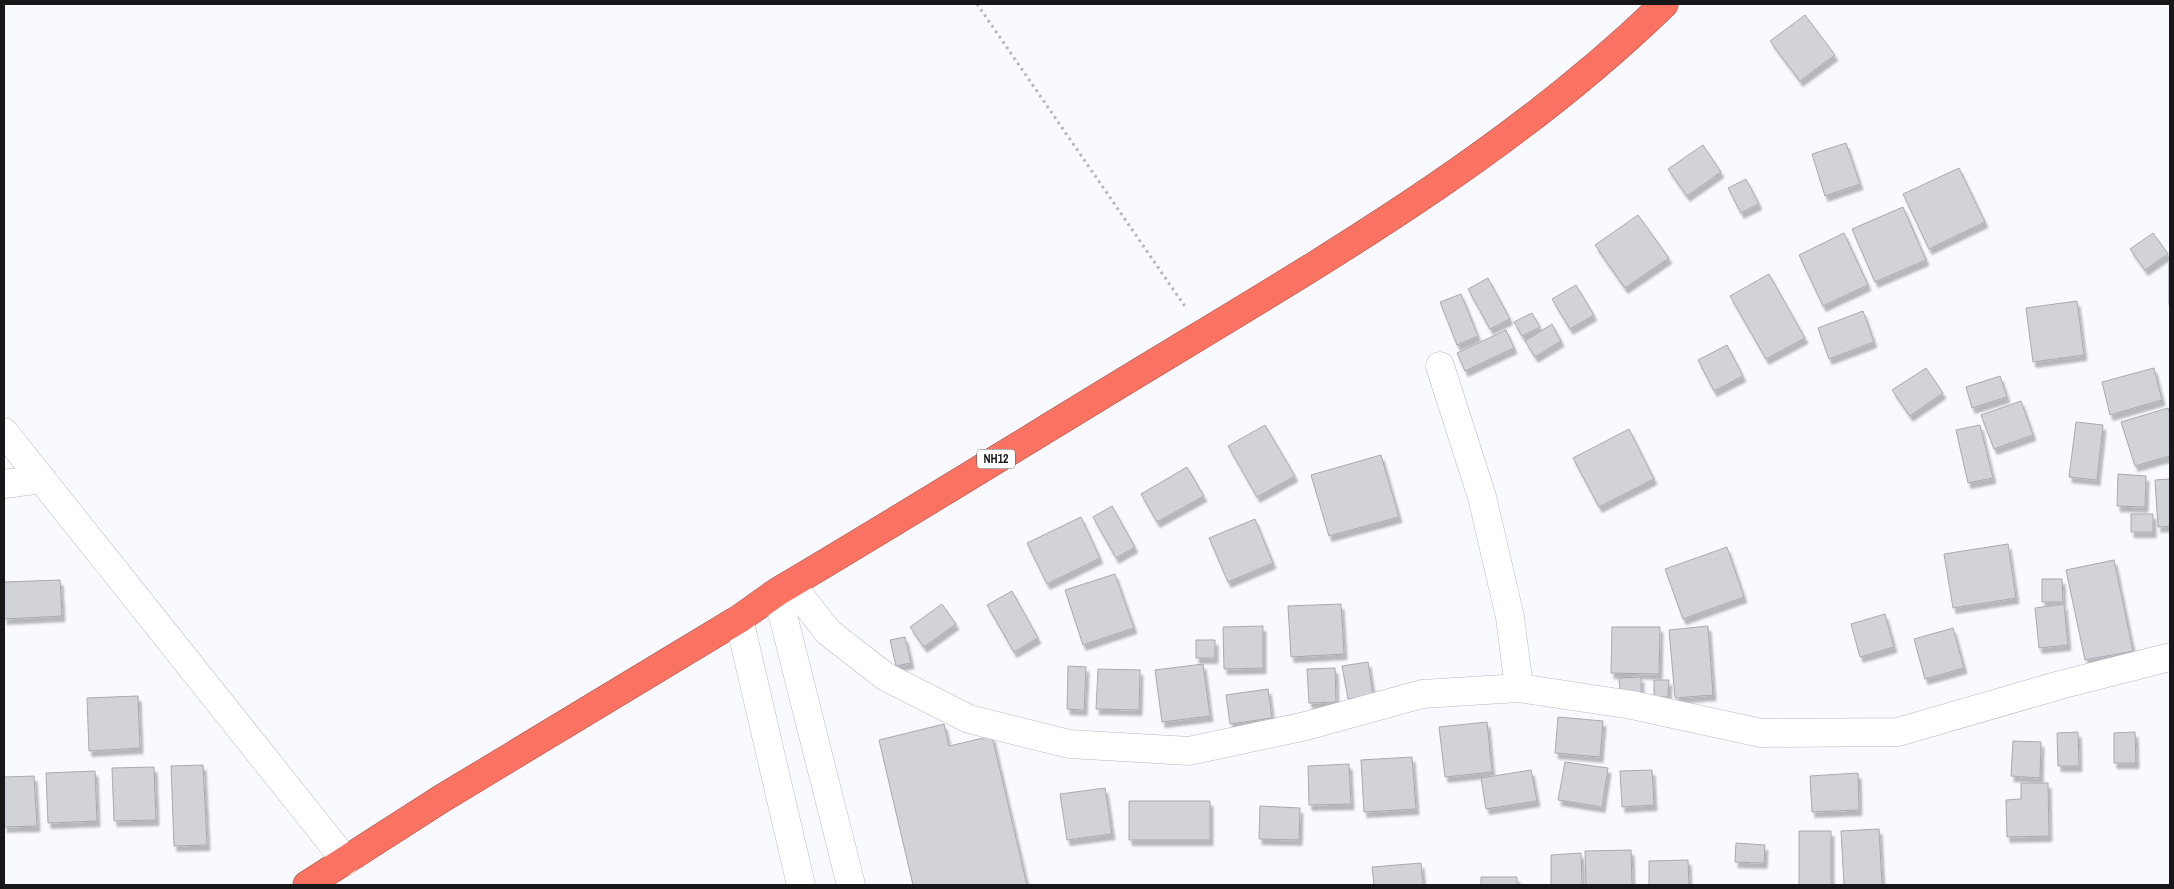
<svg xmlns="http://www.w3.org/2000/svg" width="2174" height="889" font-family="'Archivo Narrow',sans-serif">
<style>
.building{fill:#d1d3d9;stroke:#a8aab0;filter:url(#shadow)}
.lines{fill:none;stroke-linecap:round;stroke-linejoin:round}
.street-casing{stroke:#b8bac0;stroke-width:29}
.highway-casing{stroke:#ab5248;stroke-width:29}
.path{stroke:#b4b5b9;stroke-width:3;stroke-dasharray:2.5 4;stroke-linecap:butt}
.street{stroke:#fff;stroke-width:28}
.highway{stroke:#fa7261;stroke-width:28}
.labels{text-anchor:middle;stroke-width:4.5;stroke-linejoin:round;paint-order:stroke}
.shield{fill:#fff;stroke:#5d5d5e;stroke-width:1}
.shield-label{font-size:12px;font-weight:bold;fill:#171719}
</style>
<defs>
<filter id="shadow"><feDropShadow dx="3" dy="5.5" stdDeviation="1" flood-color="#0004"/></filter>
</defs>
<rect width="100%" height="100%" fill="#f8faff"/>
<path class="building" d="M1805 15 1835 55 1800 81 1770 41Z
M1846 143 1860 184 1825 196 1812 154Z
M1703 145 1721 172 1687 196 1668 169Z
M1959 168 1985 222 1929 249 1903 194Z
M1746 179 1759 204 1741 213 1728 188Z
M1903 207 1926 260 1875 282 1852 229Z
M1638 215 1669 258 1625 288 1595 245Z
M1844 233 1868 285 1823 306 1799 255Z
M2153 233 2168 254 2145 270 2130 249Z
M2169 263H2170V305H2169Z
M1769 274 1805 338 1766 359 1730 296Z
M1488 278 1510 319 1490 329 1468 289Z
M1576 285 1594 315 1570 329 1552 299Z
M1461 294 1478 336 1457 345 1440 302Z
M2077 301 2084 355 2033 362 2026 308Z
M1863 311 1874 342 1829 359 1818 328Z
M1532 313 1540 327 1522 336 1514 322Z
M1552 324 1561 341 1535 357 1525 341Z
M1506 330 1514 348 1465 371 1457 353Z
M1727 345 1743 376 1714 391 1698 360Z
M1926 368 1943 393 1910 416 1892 390Z
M2154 368 2162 400 2110 415 2102 382Z
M2000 376 2007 397 1972 408 1966 387Z
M2021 401 2033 435 1994 449 1981 415Z
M2168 408 2170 415V456L2135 466 2121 422Z
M2076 422 2103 425 2097 480 2069 477Z
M1265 425 1295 476 1257 497 1228 446Z
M1980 425 1993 478 1968 483 1956 430Z
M1629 429 1654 479 1599 507 1573 458Z
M1381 455 1399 517 1329 536 1311 475Z
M1187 467 1204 496 1157 522 1141 494Z
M2118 474 2146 476 2145 507 2117 506Z
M2170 479V526L2158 527 2155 480Z
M1112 506 1135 547 1116 558 1093 517Z
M2131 514H2153V532H2131Z
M1081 517 1100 558 1047 584 1027 543Z
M1255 519 1273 563 1228 582 1209 538Z
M2008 544 2016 598 1953 608 1944 554Z
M1727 547 1744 597 1683 619 1665 569Z
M2114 560 2133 651 2085 660 2066 570Z
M1115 574 1134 628 1083 645 1065 590Z
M2042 579H2062L2063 602H2042Z
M60 580 62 616 4 619V582Z
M1012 591 1038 638 1014 652 987 605Z
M942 604 956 624 924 647 910 627Z
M1341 604 1344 654 1291 657 1288 606Z
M2064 604 2068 645 2039 648 2035 608Z
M1885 614 1894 647 1860 657 1851 624Z
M1263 626V668L1224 669 1223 627Z
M1708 626 1713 695 1675 698 1669 630Z
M1612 627H1660L1659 674 1611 673Z
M1953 628 1964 668 1925 679 1914 639Z
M905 637 911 663 896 666 890 640Z
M1196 640H1215V658H1196Z
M1368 662 1373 695 1348 699 1342 666Z
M1203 664 1210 716 1162 722 1155 670Z
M1068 666 1086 667 1084 710 1067 709Z
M1335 668 1336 702 1309 703 1307 669Z
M1098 669 1140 670 1139 710 1096 709Z
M1641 677V693H1620L1619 678Z
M1654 680H1669L1668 697H1654Z
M1268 689 1272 718 1230 724 1226 695Z
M138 696 140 748 89 751 87 698Z
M1558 717 1603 721 1600 757 1555 753Z
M1487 722 1492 772 1445 777 1439 727Z
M944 724 949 746 992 736 1027 885H913L879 740Z
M2078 732 2079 766H2058L2057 733Z
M2135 732 2136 763H2114V733Z
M2013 741 2041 742 2040 778 2011 776Z
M1412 757 1416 809 1364 812 1361 760Z
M1565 762 1608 768 1602 807 1558 800Z
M1349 764 1351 804 1309 805 1308 766Z
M203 765 207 845 174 846 171 766Z
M154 767 156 820 114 821 112 768Z
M1531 770 1537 801 1486 809 1481 778Z
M1652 770 1654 805 1622 807 1620 771Z
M95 771 97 821 48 823 46 773Z
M1858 773 1859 810 1812 812 1810 776Z
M34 776 37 826 4 827V777Z
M2021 783H2048L2049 836 2007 837 2006 800 2021 799Z
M1105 788 1112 834 1067 840 1060 794Z
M1129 801H1210V840H1129Z
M1260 806 1300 808 1299 840 1259 839Z
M1879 829 1882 885H1844L1841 831Z
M1799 831H1831V885H1799Z
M1736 843 1765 845 1764 863 1735 862Z
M1631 850 1632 885H1586L1585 851Z
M1581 853 1582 885H1551V855Z
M1688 860 1689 885H1649V861Z
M1421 863 1423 885H1374L1372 867Z
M1481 877H1517V885H1481Z"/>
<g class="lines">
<g class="street-casing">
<path id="street" d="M1440 366 1482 497 1510 617 1519 688
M4 432 346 861
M4 484 42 479
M791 584 828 632 886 677 969 719 1069 744 1189 751 1306 726 1422 694 1519 688 1632 705 1761 733 1898 732 2060 685 2170 657
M777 592 851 885
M739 619 801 885"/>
</g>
<g class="highway-casing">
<path id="highway" d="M307 885 441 799 739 619 777 592C909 514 1040 432 1171 353 1343 249 1519 145 1664 4"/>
</g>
<path class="path" d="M977 4 1186 308"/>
<use href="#street" class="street"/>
<use href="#highway" class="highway"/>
</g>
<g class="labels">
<rect class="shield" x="977" y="449.5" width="38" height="19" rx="4"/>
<g class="shield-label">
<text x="996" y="463">NH12</text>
</g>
</g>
<rect width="2174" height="889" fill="none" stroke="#171719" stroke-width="10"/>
</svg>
